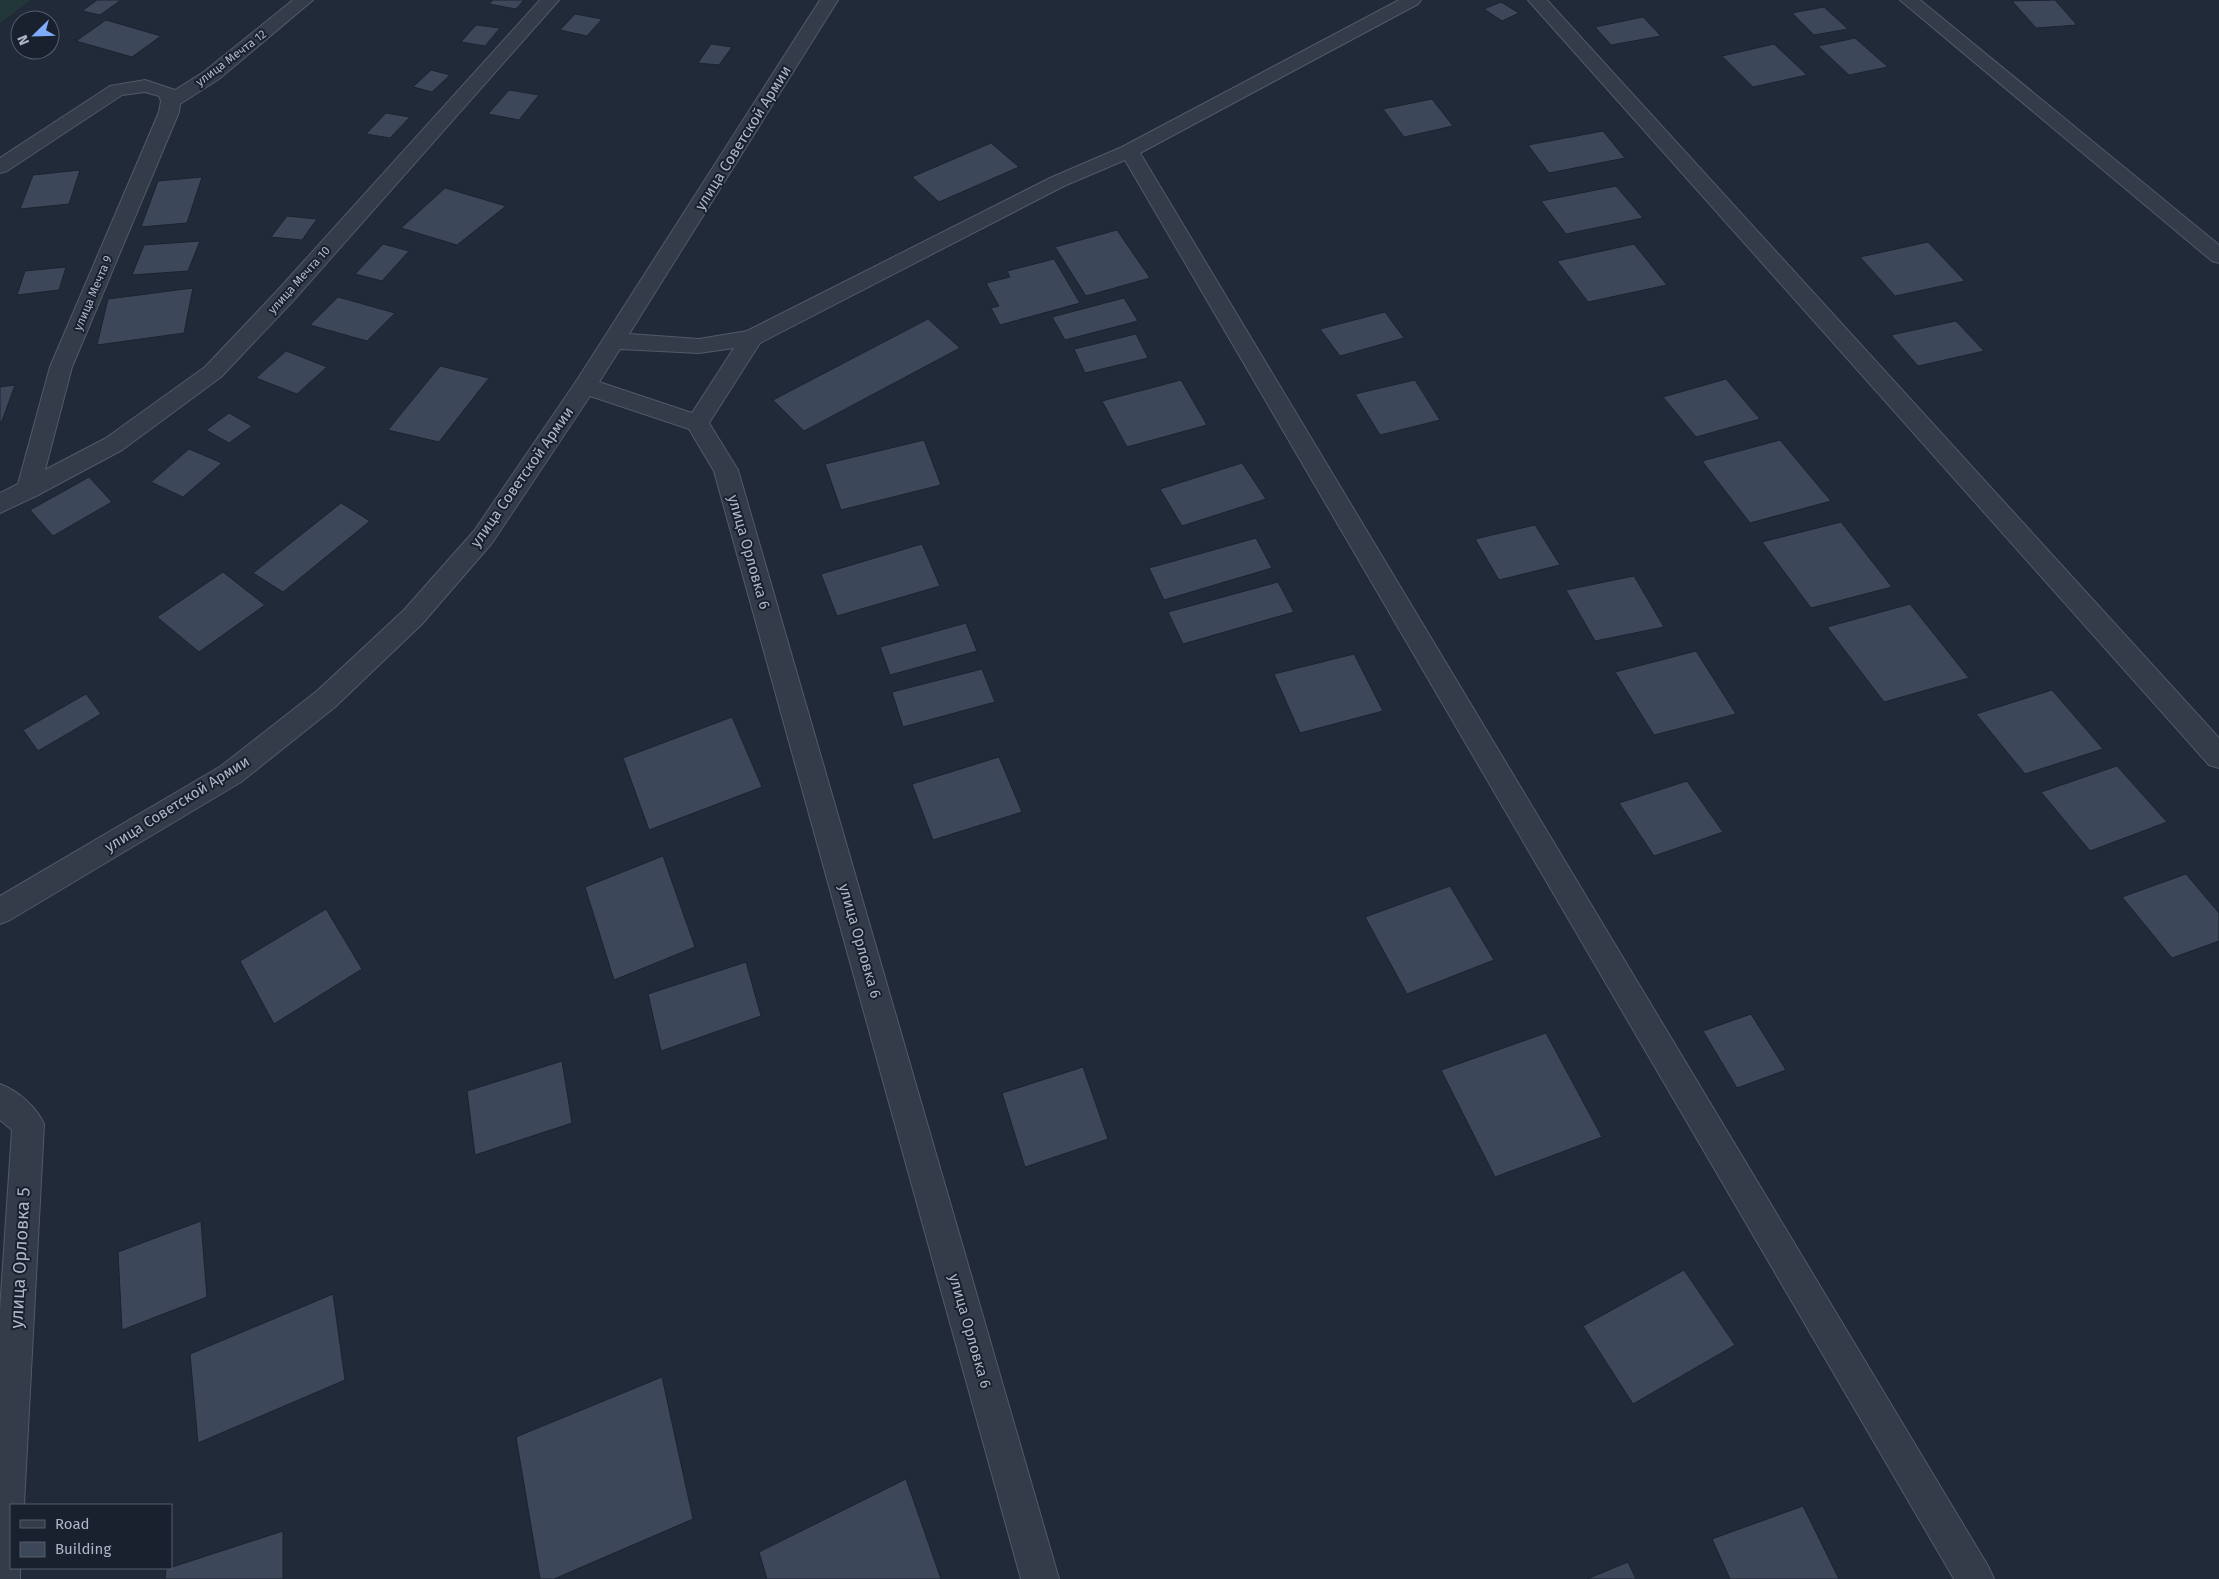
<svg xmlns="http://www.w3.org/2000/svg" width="2219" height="1579" font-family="'Fira Sans',sans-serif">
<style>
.green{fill:#22373a}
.building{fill:#3c4859;stroke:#1b2330}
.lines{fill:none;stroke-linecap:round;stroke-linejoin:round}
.minor-casing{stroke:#515a67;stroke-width:2}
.minor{fill:#343c49;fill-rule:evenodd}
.labels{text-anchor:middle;stroke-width:4;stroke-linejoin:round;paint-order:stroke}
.far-street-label{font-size:12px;fill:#aeb7c6;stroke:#19212e}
.street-label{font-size:15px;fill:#aeb7c6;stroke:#19212e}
.near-street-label{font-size:18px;fill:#aeb7c6;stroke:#19212e}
</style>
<rect width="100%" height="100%" fill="#202a39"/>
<path class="green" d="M0 0H31L0 23Z"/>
<path class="building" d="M97 0H121L100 15 82 11Z
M493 0H524L516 9 489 4Z
M2055 0 2077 25 2036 28 2012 1Z
M1501 2 1519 13 1502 21 1484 9Z
M1824 7 1848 29 1814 35 1792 13Z
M575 14 602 19 587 36 560 30Z
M1643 17 1661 36 1611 45 1595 27Z
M106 20 161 36 132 57 76 41Z
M476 25 500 28 485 46 461 42Z
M1855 38 1888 67 1849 75 1818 46Z
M711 44 732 47 719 65 698 63Z
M1774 44 1807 75 1753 87 1722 56Z
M431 70 450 75 432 92 413 87Z
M509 90 539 95 519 120 488 114Z
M1432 99 1453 126 1404 137 1383 109Z
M386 113 410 117 390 138 366 134Z
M1603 131 1625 158 1549 173 1528 145Z
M991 143 1019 167 939 202 912 177Z
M80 170 69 204 20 209 33 175Z
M202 177 187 223 141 227 158 181Z
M1616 186 1643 218 1566 234 1541 201Z
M445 188 506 206 457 245 401 228Z
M287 216 317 219 302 240 271 237Z
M1117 230 1150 278 1086 296 1055 247Z
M200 241 188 271 132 275 144 245Z
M1928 242 1965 281 1895 296 1860 257Z
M383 244 409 251 382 281 355 274Z
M1634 244 1667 285 1588 302 1557 261Z
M1054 259 1080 303 1000 325 991 308 999 306 986 283 1010 277 1007 271Z
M66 267 59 290 17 295 25 271Z
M193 288 184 333 97 345 108 299Z
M338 297 395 313 367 341 310 325Z
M1124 298 1138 321 1065 340 1052 317Z
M1385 312 1404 338 1340 356 1320 329Z
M928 319 960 348 804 431 773 400Z
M1956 321 1984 351 1918 366 1891 335Z
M1136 334 1148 358 1085 373 1074 349Z
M286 351 327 367 297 394 256 378Z
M440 366 489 378 439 442 388 430Z
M1726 379 1760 419 1696 437 1663 397Z
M1181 380 1207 425 1127 447 1102 401Z
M1415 380 1440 420 1380 435 1355 394Z
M15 385 2 421 0 422V387Z
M229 413 252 426 229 443 206 430Z
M924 440 941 485 841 510 825 464Z
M1780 440 1831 501 1750 523 1702 461Z
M189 449 222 463 183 497 151 482Z
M1242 463 1266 499 1182 526 1160 489Z
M89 477 112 502 53 536 30 510Z
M341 503 370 521 283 592 253 573Z
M1841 522 1892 587 1811 608 1762 542Z
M1535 525 1560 565 1499 580 1475 539Z
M1256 538 1272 568 1164 600 1149 568Z
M922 544 940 586 837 616 821 574Z
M223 572 265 605 199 652 157 617Z
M1634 576 1664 627 1595 641 1566 590Z
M1278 582 1294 612 1183 644 1168 612Z
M1910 604 1969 678 1884 702 1827 627Z
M966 623 977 651 890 675 880 647Z
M1696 651 1736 714 1654 735 1615 672Z
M1354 654 1383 711 1300 733 1274 674Z
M982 669 995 702 903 727 892 692Z
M2052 690 2103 749 2025 774 1976 714Z
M86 694 101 714 38 751 23 730Z
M732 717 762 787 649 830 623 758Z
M999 757 1022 812 933 840 912 784Z
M2117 766 2167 822 2090 851 2041 792Z
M1687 781 1723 832 1654 856 1619 803Z
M663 856 695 947 614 980 585 887Z
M2186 874 2219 913V941L2172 958 2122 897Z
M1450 886 1494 960 1407 994 1365 917Z
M326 909 362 969 274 1024 240 961Z
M746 962 761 1016 661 1051 648 994Z
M1751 1014 1786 1070 1737 1088 1703 1031Z
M1546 1033 1602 1137 1495 1177 1441 1070Z
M562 1061 572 1123 475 1155 467 1091Z
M1083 1067 1108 1139 1025 1167 1002 1093Z
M201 1221 207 1297 122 1330 118 1252Z
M1684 1270 1735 1345 1633 1404 1583 1326Z
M333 1294 345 1380 198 1443 190 1354Z
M662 1377 693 1519 554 1579H540L516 1437Z
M906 1479 941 1579H767L759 1552Z
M1803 1506 1839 1579H1730L1712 1539Z
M283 1531V1579H165L166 1569Z
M1628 1562 1636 1579H1587Z"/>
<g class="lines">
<g class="minor-casing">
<path id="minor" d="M293 0H313L219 79 180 104 179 112 72 367 45 470 106 438 205 367 277 291 540 0H559L293 301 221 377 122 450 36 496 0 513V493L18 484 50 367 159 112 161 101 159 96 145 92 122 95 7 171 0 173V158L110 86 145 80 175 90 205 71Z
M820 0H838L629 334 699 339 747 331 1050 178 1122 147 1399 0H1421L1418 4 1140 153 1988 1566 1994 1579H1954L1125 160 1064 186 760 343 709 423 738 470 1059 1579H1021L714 471 689 429 590 396 492 543 422 624 335 707 241 782 10 920 0 924V896L221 766 317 691 404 610 474 531 577 380ZM734 348 692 413 599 382 620 349 699 353Z
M1528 0H1547L2219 738V768L2209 765Z
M1900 0H1920L2219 245V263L2212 261Z
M0 1084C18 1091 36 1106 44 1124L24 1505H11V1568H20V1579H0V1310L12 1130 0 1120Z"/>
</g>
<use href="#minor" class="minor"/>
</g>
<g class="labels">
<g class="far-street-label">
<text transform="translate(231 58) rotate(-37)" y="4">улица Мечта 12</text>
<text transform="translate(299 280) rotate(-48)" y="4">улица Мечта 10</text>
<text transform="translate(93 293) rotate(-67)" y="4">улица Мечта 9</text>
</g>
<g class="street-label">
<text transform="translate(743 138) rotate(-58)" y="5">улица Советской Армии</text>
<text transform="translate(522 477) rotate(-55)" y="5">улица Советской Армии</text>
<text transform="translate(749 552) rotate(74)" y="5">улица Орловка 6</text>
<text transform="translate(177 804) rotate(-32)" y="5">улица Советской Армии</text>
<text transform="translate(860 941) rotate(74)" y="5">улица Орловка 6</text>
<text transform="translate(970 1331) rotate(74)" y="5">улица Орловка 6</text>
</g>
<g class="near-street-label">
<text transform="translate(20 1258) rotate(-87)" y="6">улица Орловка 5</text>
</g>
</g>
<rect x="10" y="1504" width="162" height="65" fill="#19212e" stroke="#555d6b"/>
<rect x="20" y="1520" width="25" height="8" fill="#343c49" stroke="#555d6b"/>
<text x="55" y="1529" font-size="15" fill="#aeb7c6">Road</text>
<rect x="20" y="1542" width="25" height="15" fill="#3c4859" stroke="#555d6b"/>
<text x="55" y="1554" font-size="15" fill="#aeb7c6">Building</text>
<g transform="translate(35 35) rotate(247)"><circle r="24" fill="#19212e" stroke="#555d6b"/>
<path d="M0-4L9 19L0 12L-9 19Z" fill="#7eacfb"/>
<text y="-8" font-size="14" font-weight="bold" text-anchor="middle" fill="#aeb7c6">N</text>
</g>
</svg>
